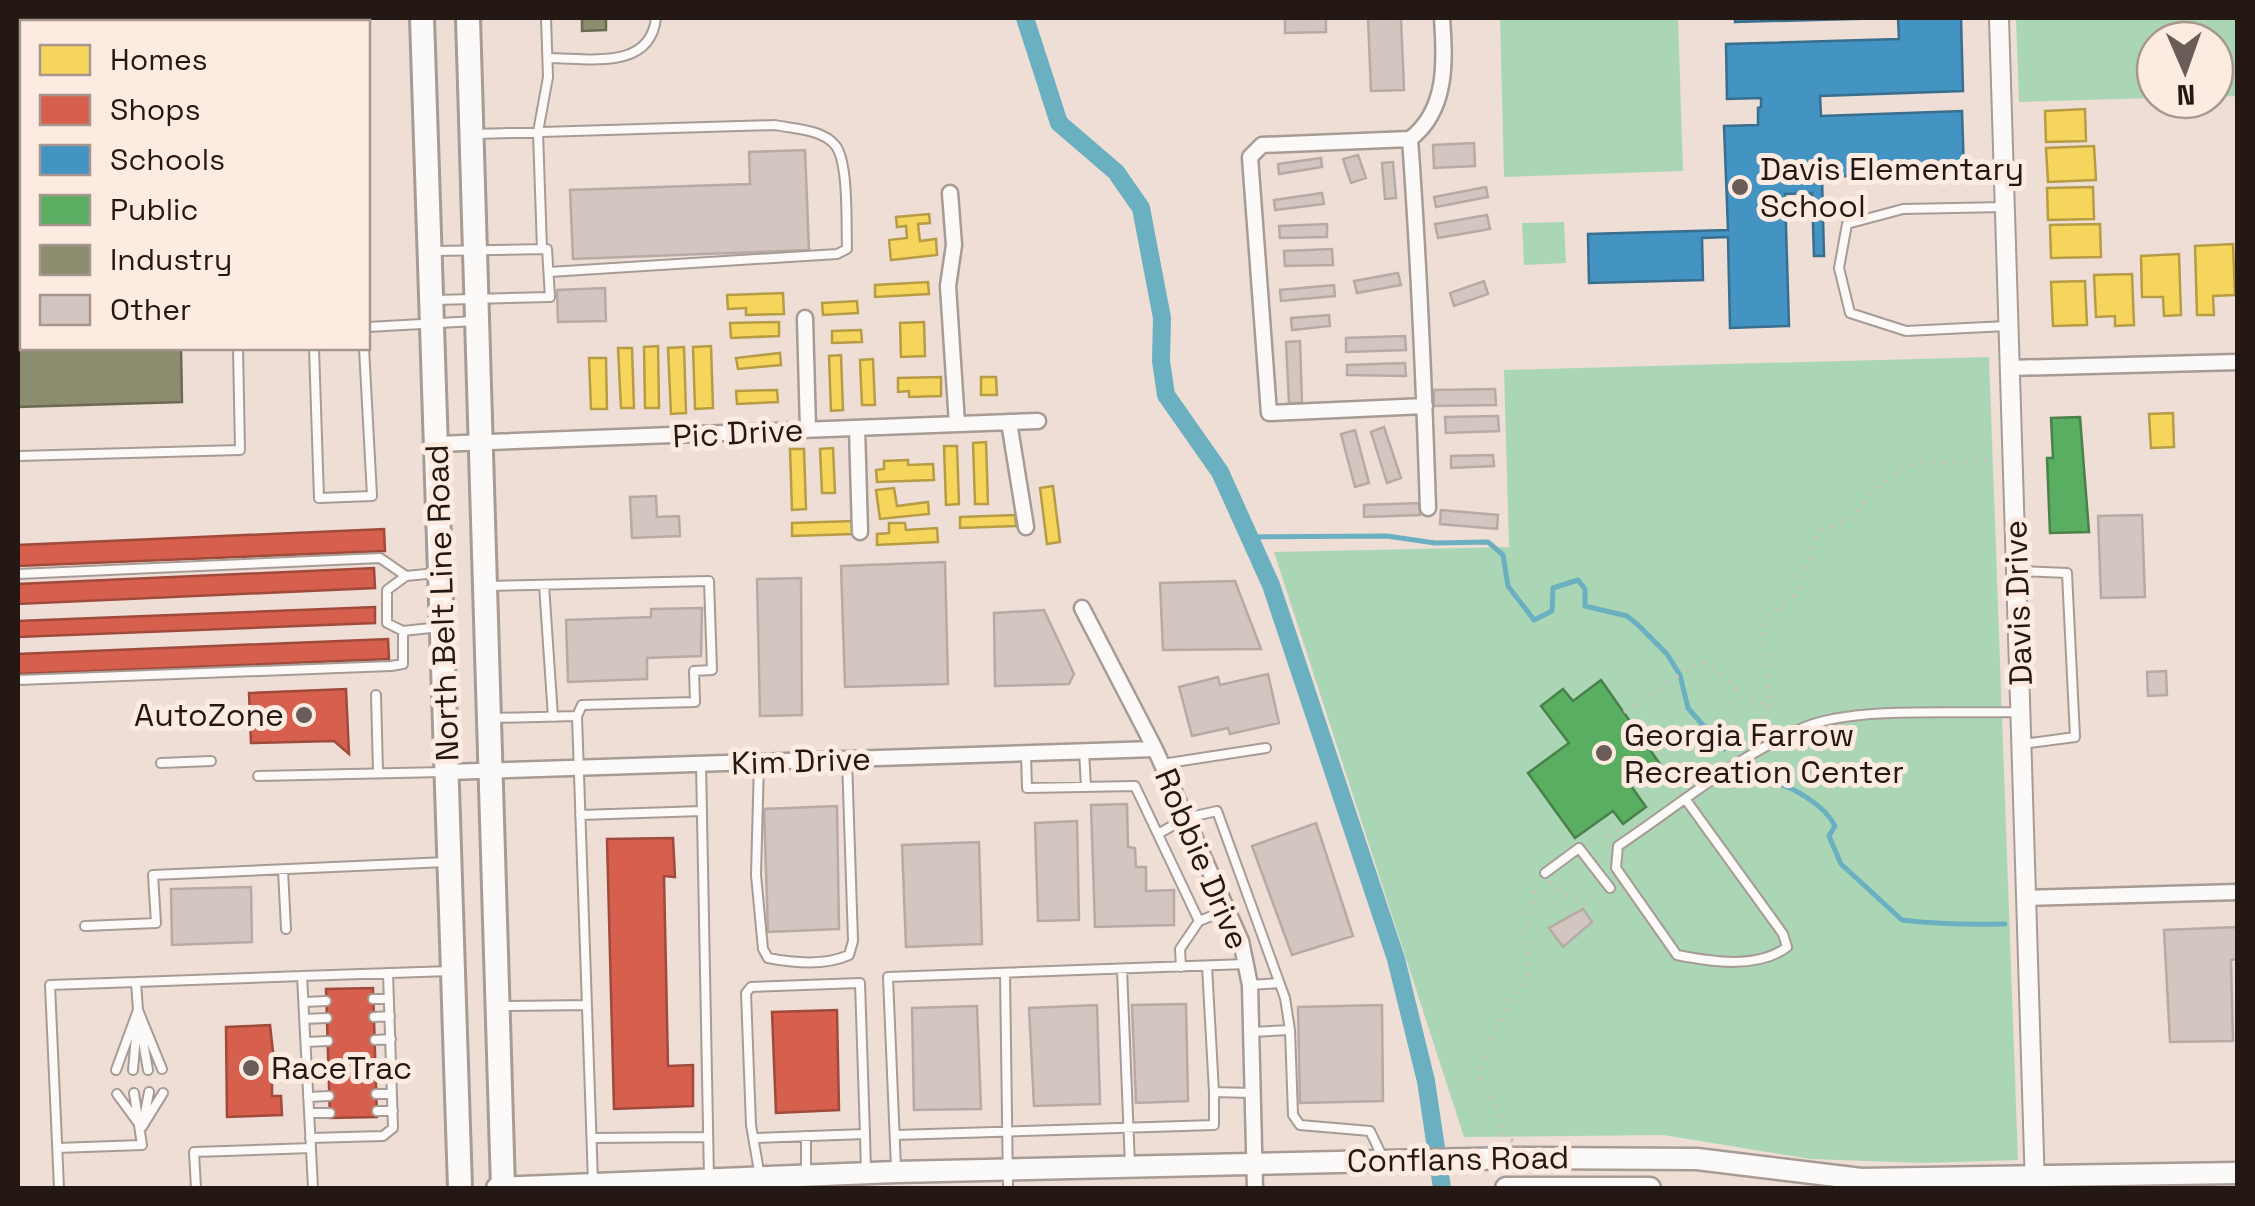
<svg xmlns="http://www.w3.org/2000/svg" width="2255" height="1206" font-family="'Space Grotesk',sans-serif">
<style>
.green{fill:#aad6b6}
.homes{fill:#f6d55c;stroke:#b79c46;stroke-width:2.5}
.shops{fill:#d6604d;stroke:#a04a3c;stroke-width:2.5}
.schools{fill:#4393c3;stroke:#396e8e;stroke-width:2.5}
.public{fill:#5aae61;stroke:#4a814a;stroke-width:2.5}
.industry{fill:#8c8c6e;stroke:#6c6953;stroke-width:2.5}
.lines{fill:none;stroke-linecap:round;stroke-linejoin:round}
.stream{stroke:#6ab0c0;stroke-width:5}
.canal{stroke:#6ab0c0;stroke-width:18}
.building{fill:#d3c6c0;stroke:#b6aaa4;stroke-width:2.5}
.service-casing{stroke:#a79b95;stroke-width:12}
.minor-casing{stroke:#a79b95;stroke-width:19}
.tertiary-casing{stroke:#a79b95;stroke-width:22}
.secondary-casing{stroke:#a79b95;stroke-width:25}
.primary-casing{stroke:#a79b95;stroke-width:28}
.path{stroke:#c8c2c0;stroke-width:4;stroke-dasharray:2.5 8;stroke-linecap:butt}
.service{stroke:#fcfaf9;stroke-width:8}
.minor{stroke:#fcfaf9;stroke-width:14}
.tertiary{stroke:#fcfaf9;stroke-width:18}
.secondary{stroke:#fcfaf9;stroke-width:20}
.primary{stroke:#fcfaf9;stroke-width:22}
.poi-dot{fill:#6a5d57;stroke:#fdebe2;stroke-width:4}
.labels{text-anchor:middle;stroke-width:10;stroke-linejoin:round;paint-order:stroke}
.poi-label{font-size:32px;fill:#231813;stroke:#fdebe2;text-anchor:start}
.street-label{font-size:32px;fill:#231813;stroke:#fdebe2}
</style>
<rect width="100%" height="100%" fill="#eeded6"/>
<path class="green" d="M1500 18H1678L1683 171 1504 177Z
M2016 18H2237V96L2215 97V40H2155V98L2019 102Z
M1564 222 1566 263 1524 265 1522 223Z
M1989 357 2018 1160 1924 1163 1811 1159 1663 1135 1464 1137 1274 552 1509 547 1504 370Z"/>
<path class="homes" d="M2085 109 2086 141 2046 142 2045 111Z
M2094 146 2096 180 2048 182 2046 148Z
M2093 187 2094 219 2048 220 2047 188Z
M929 214 930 223 918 224 920 241 936 239 937 255 891 260 889 240 907 238 906 226 897 227 896 217Z
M2100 224 2101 257 2051 258 2050 225Z
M2233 244 2235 295 2213 296 2214 315H2197L2195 246Z
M2179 254 2181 315 2164 316 2163 297H2142L2141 256Z
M2132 274 2134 325 2115 326V316L2096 317 2094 275Z
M2085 281 2087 325 2053 326 2051 282Z
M928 282 929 294 875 297V285Z
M783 293 784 314 746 315V308L728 309 727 295Z
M857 301 858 313 823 315 822 303Z
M779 322V336L731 338 730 323Z
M924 322 925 356 901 357 900 323Z
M861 330 862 342 832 343V331Z
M658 346 659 408H645L644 347Z
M711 346 713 408 695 409 693 347Z
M684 347 686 413 671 414 668 348Z
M618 348H632L634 408H621Z
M780 353 781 365 738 369 736 358Z
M841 355 843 410 831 411 829 356Z
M589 358H606L607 409H591Z
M873 359 875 405H862L860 360Z
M941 377V396L909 397V391L898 392V378Z
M981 377H996L997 395H981Z
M777 390 778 402 737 404 736 391Z
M2173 413 2174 447 2151 448 2149 414Z
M986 442 988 504H975L973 443Z
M944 446H957L959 504 946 505Z
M833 448 835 493H822L820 449Z
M790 449H804L806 509 792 510Z
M908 460V465L933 464 934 480 877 482 876 470 884 469V461Z
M1053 486 1060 542 1047 544 1040 488Z
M894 488 897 506 928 502 929 514 880 519 876 490Z
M1015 515 1016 526 960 528V517Z
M853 521 854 534 792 536V523Z
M889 523H905L906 530 937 528 938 542 877 545V534L889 533Z"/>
<path class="shops" d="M384 529 385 551 18 566V545Z
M374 568 375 588 18 604V584Z
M375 607V623L18 637V621Z
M388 639 389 659 18 674V654Z
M346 689 349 754 334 741 251 743 249 693Z
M673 838 675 877 664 876 668 1066 693 1065V1106L614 1109 607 839Z
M373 988 377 1117 330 1118 326 989Z
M837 1010 839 1110 776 1113 772 1012Z
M270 1025 276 1079H272V1096H281L282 1115 227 1117 226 1027Z"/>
<path class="schools" d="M1735 18H1892L1735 22Z
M1898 18H1961L1963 91 1820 96 1821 116 1962 111 1964 172 1822 177 1824 256H1814L1812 193 1785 194 1789 326 1730 328 1728 237 1702 238 1703 280 1589 283 1588 234 1728 230 1724 126 1758 125V108L1761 107V98L1727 99 1726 44 1899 39Z"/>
<path class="public" d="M2080 417 2089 532 2050 533 2047 458H2053L2051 418Z
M1601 680 1660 764 1629 783 1646 807 1623 824 1613 811 1575 838 1528 773 1569 743 1541 706 1563 689 1573 701Z"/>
<path class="industry" d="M18 18H283V22H22V57L18 58Z
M582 18H606V30L582 31Z
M18 330H22V348H181L182 402 18 407Z"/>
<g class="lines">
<path class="stream" d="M1248 537 1387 536 1435 543 1488 542 1503 555 1508 586 1534 620 1552 611 1553 588 1578 580 1585 589V606L1627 616 1637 624 1667 654 1680 675 1688 708 1724 749
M1768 780C1791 786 1824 804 1835 826L1829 836 1841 864 1902 920C1937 924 1969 925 2005 924"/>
<path class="canal" d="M1025 18 1059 123 1116 172 1141 208 1162 318 1161 361 1166 395 1220 472 1271 585 1396 959 1426 1081 1442 1188"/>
</g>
<path class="building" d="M1285 18H1326V32L1285 33Z
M1368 18H1401L1404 90 1371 91Z
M1474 143 1475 166 1434 168 1433 145Z
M805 150 809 250 573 259 570 190 750 184 749 152Z
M1358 155 1366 178 1351 183 1343 159Z
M1321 158 1322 167 1279 174 1278 164Z
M1393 162 1396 198 1385 199 1382 163Z
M1486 187 1488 197 1436 207 1434 197Z
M1322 193 1324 204 1275 210 1274 200Z
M1487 215 1490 229 1438 238 1435 224Z
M1327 224V237L1280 238 1279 226Z
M1332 249 1333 265 1285 266 1284 251Z
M1398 273 1401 285 1357 293 1354 281Z
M1484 281 1488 294 1454 306 1450 293Z
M1334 285 1335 296 1281 301 1280 290Z
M605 288 606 321 558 322 557 290Z
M1329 315 1330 326 1292 330 1291 318Z
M1405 336 1406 350 1346 352V338Z
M1300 341 1302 403H1289L1286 342Z
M1405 363 1406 376 1347 375V365Z
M1495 389 1496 405 1434 406V390Z
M1498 416 1499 431 1446 433 1445 417Z
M1384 427 1401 478 1387 483 1371 432Z
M1355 430 1369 483 1355 487 1341 434Z
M1493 455 1494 466 1451 468V456Z
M656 496 657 517 679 516 680 536 632 538 630 497Z
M1419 503 1420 515 1364 517V505Z
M1441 510 1498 515 1497 529 1440 524Z
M2142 515 2145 597 2101 598 2098 516Z
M945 562 948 684 845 687 841 566Z
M801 578 802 715 760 716 757 579Z
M1235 581 1261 649 1163 650 1160 583Z
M702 608 701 656 647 658V679L568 682 566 620 651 617V609Z
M1044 610 1074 674 1069 684 995 686 994 613Z
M2166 671 2167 695 2148 696 2147 672Z
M1268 674 1279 723 1230 734 1228 728 1192 736 1179 687 1218 677 1220 685Z
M1127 804 1128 847 1135 848 1136 867H1146V891L1174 890V925L1095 927 1091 805Z
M837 806 839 929 768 932 764 809Z
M1077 821 1079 920 1038 921 1035 823Z
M1316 823 1353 936 1292 955 1252 846Z
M979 842 982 944 906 947 902 845Z
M251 887 252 942 172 945 171 889Z
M1583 909 1592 922 1563 947 1549 928Z
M2238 927V959L2231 960 2233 1041 2170 1042 2164 930Z
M1186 1004 1188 1101 1136 1103 1132 1005Z
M1097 1005 1100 1104 1034 1106 1029 1008Z
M1382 1005 1383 1101 1300 1103 1298 1007Z
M977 1006 981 1109 914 1110 912 1008Z"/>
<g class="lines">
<g class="service-casing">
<path id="service" d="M339 18V22
M548 58C589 58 650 71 656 18
M18 123 22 122
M475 134 775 125C794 129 822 129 835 145 849 161 846 226 847 249L837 254 549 272
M2005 207 1903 209 1847 224 1839 268 1850 313 1906 331 2007 326
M542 249 538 132 548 77 546 18
M435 251 547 249 550 297 435 300
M18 266H22
M368 327 475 321
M314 348 319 498 372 496 364 348
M18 456 240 450 238 348
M2018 571 2067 573 2075 737 2022 744
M18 574 380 558 406 576 436 573
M544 585 553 717
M487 586 709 581 712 670 694 671 695 702 582 705 577 716
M403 631 387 623V590L406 576
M18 680 391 666 403 664V631L440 627
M376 695 378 771
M493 718 577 716 593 1182
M1084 751 1086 787
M1026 754 1027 788 1135 786 1199 921 1227 910
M759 762 756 875 763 949 768 958C794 963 825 966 849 955L853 941 847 759
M161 763 211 761
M701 764 709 1179
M1162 764 1266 748
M258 776 443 772
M1686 800 1783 934 1787 947C1758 969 1712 962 1677 955L1616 868 1618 846C1678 806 1738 755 1805 727 1856 706 1960 714 2017 712
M580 815 702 811
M1158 834 1186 818 1217 811 1285 998 1290 1030
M283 870 286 929
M1545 873 1579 848 1610 888
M85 926 156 923 153 875 446 862
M1207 966 1214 1092
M1181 967 1180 949 1199 921
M1122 969 1130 1166
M1005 973 1008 1188
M136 982 302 976
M1250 985 1279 983
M373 999H389
M304 1002 326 1001
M502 1006 587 1005
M374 1017 390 1016
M304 1019 327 1018
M140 1024 148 1070
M1251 1032 1290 1030 1293 1115 1300 1125 1370 1131 1384 1160
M375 1040 391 1039
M306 1042 328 1041
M376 1069 392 1068
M116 1070 138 1010
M133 1070 137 1024
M307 1072 329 1071
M117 1094 139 1124
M376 1094H392
M308 1097 329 1096
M377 1111H393
M309 1113H330
M144 1118 149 1092
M142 1127 163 1093
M895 1135 1214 1125V1092L1252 1093
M806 1136V1175
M310 1138 383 1136 393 1128 388 973
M592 1138 707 1137
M755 1138 865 1134 866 1173
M57 1148 142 1145 134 1093
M896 1168 888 977 1246 964
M760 1177 751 1125 746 993 751 987 860 983 865 1134
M59 1188 50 985 136 982 138 1010 162 1069
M196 1188 194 1152 311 1148
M313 1188 302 976 450 971"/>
</g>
<g class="minor-casing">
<path id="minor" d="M1410 139C1448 110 1445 60 1442 18
M950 193 954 245 948 286 957 424
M805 318 808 429
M2010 368 2238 362
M1425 406 1269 413 1250 157 1262 145 1410 139C1419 262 1424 385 1428 508
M1009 422 1026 527
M857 428 860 532
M437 444 1038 421
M1082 608 1155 749 1241 941 1250 985 1255 1188
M447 772 1155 749
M2027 898 2238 892"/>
</g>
<g class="tertiary-casing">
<path id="tertiary" d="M1999 18 2035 1188"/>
</g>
<g class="secondary-casing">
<path id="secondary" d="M497 1188 896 1172 1517 1158 1697 1159 1861 1179 2238 1173
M1506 1188H1650"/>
</g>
<g class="primary-casing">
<path id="primary" d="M422 18 460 1188
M468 18 503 1188"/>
</g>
<path class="path" d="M1624 712 1696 664 1708 662 1746 699 1770 705
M1755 737 1770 705 1762 628 1766 618 1797 594 1818 532 1851 519 1881 484 1899 470 1923 463 1994 460
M1608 837 1624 826
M1550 881 1562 894 1584 905 1599 895
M1513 1141 1499 1132V1114L1482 1083 1481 1064 1510 1000 1525 982 1528 959 1524 939 1536 883"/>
<use href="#service" class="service"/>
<use href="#minor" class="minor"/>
<use href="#tertiary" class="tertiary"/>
<use href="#secondary" class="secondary"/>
<use href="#primary" class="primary"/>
</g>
<g class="poi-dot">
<circle cx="1740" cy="187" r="10"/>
<circle cx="304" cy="715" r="10"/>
<circle cx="1604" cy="753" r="10"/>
<circle cx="251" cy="1068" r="10"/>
</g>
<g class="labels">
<g class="poi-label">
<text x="1760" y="180">Davis Elementary<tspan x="1760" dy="37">School</tspan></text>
<text x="284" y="726" text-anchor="end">AutoZone</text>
<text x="1624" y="746">Georgia Farrow<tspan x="1624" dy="37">Recreation Center</tspan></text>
<text x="271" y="1079">RaceTrac</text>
</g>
<g class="street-label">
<text transform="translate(738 433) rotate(-3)" y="11">Pic Drive</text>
<text transform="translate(442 603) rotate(-92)" y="11">North Belt Line Road</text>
<text transform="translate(2018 603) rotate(-92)" y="11">Davis Drive</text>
<text transform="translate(801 761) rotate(-2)" y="11">Kim Drive</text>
<text transform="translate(1202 859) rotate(67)" y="11">Robbie Drive</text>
<text transform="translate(1458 1159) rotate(-1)" y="11">Conflans Road</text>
</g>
</g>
<rect width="2255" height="1206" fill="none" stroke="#231813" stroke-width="40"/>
<rect x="20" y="20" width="350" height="330" fill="#fdebe2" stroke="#a6978f" stroke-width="2.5"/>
<rect x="40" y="45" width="50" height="30" fill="#f6d55c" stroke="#a6978f" stroke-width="2.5"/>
<text x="110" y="70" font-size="30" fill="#231813">Homes</text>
<rect x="40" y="95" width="50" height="30" fill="#d6604d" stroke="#a6978f" stroke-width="2.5"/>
<text x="110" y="120" font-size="30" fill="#231813">Shops</text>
<rect x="40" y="145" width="50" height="30" fill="#4393c3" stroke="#a6978f" stroke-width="2.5"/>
<text x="110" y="170" font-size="30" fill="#231813">Schools</text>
<rect x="40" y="195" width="50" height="30" fill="#5aae61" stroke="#a6978f" stroke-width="2.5"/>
<text x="110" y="220" font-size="30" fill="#231813">Public</text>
<rect x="40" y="245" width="50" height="30" fill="#8c8c6e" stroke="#a6978f" stroke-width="2.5"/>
<text x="110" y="270" font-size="30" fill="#231813">Industry</text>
<rect x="40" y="295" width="50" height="30" fill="#d3c6c0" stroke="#a6978f" stroke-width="2.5"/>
<text x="110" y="320" font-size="30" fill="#231813">Other</text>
<g transform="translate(2185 70) rotate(178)"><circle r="48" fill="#fdebe2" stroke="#a6978f" stroke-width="2.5"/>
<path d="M0-8L18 38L0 25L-18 38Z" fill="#6a5d57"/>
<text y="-15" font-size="28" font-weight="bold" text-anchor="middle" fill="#231813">N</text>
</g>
</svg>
